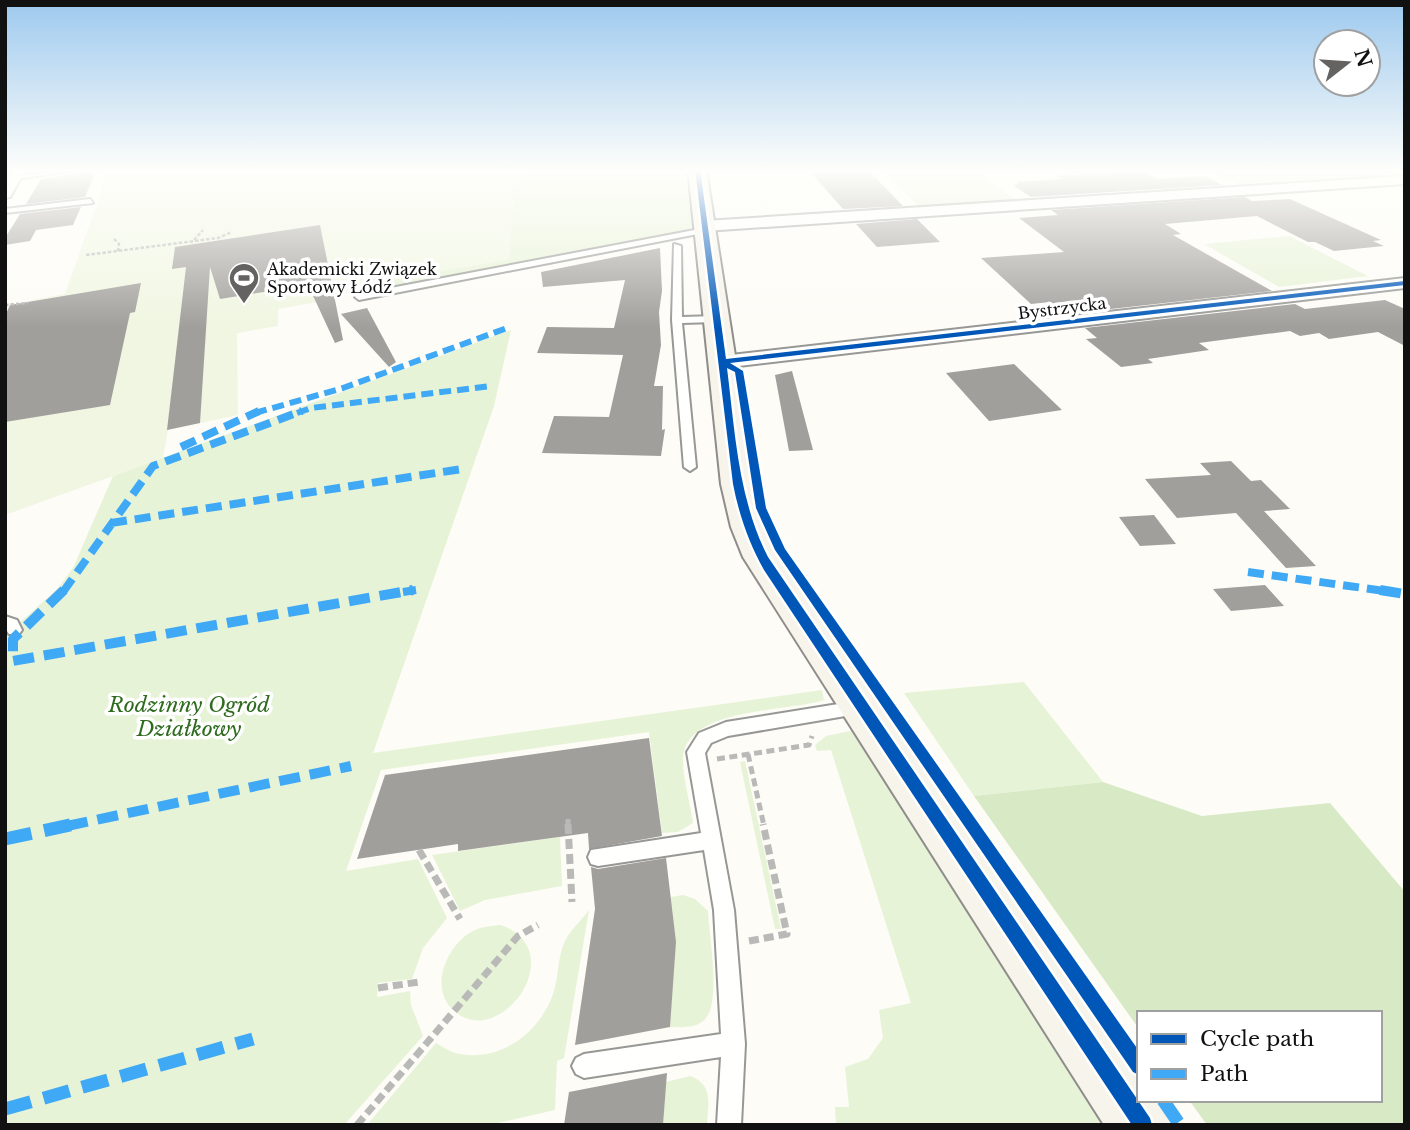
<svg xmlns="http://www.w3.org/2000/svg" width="1410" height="1130" font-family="'Libre Baskerville',serif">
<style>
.green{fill:#e7f3d7}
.forest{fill:#d8eac5}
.pitch{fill:#f0f6e1}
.building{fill:#a19f9c}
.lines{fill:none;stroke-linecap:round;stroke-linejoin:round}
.lane-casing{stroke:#979795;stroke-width:4}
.street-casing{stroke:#979795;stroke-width:4}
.secondary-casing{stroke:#8e8d8b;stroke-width:4}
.path-far2{stroke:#b9b9b8;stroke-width:2.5;stroke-dasharray:3.5 2;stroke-linecap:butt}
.path-far1{stroke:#b9b9b8;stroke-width:5;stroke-dasharray:8 4.5;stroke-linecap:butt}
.path{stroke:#b9b9b8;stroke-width:7;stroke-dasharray:10 5;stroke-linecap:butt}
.lane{fill:#fffffe;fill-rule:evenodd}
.street{fill:#fffffe;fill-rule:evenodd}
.secondary{fill:#f6f4eb;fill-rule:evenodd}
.quiet-far3{stroke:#3fa9f5;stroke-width:6;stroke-dasharray:12 6;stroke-linecap:butt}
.quiet-far2{stroke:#3fa9f5;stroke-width:8;stroke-dasharray:16 8;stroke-linecap:butt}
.quiet-far1{stroke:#3fa9f5;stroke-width:10;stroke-dasharray:21 10;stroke-linecap:butt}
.quiet{stroke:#3fa9f5;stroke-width:13;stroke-dasharray:27 13;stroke-linecap:butt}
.cycleway-casing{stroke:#fff;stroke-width:5}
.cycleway{fill:#0057b8;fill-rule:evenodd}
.labels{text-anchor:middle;stroke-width:7;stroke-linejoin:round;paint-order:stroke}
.far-poi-label{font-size:16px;fill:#111;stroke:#fff;text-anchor:start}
.far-street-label{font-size:16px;fill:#111;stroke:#fff}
.near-park-label{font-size:21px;font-style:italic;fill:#2f6b1f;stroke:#fff}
</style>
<rect width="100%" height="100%" fill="#fdfcf7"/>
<path class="green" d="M530 170H687L692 229 391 291 370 292 362 289 363 285 509 259 514 190Z
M976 170 1018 202 922 209 886 175Z
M1368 170 1385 176 1241 186 1209 170Z
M1289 236 1368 276 1279 287 1204 244Z
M511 330 494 406 373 753 822 690 824 700C790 712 684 707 683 759 683 780 690 802 693 823L678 832 662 833 649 732 381 770 346 871 418 859 447 918 423 948 412 979 378 983 377 997 410 991 411 1005 423 1036 344 1125H5V636L58 588 73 568 113 476Z
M1024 682 1103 782 974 796 904 693Z
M855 730 1118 1125H836L835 1107H849L845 1067 868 1059 883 1038 879 1010 911 1003 831 750 817 751 815 745 826 736Z
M745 761 781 929H775L740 762Z
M560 837 562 886 485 900 460 911 432 855Z
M683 895 695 899 708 911C709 934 721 1001 706 1018 697 1029 683 1027 670 1027L671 897Z
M589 910 564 1058 557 1061 555 1110 489 1125H367L436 1043C443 1047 452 1053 460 1054 501 1062 540 1032 553 994 559 977 557 958 565 941 571 929 581 921 589 910Z
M501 925C573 951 499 1053 453 1010 428 987 448 942 475 930 484 926 492 926 501 925Z
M690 1076C714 1085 708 1103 707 1125H663L666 1082Z"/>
<path class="forest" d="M1103 782 1202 816 1330 803 1405 892V1125H1207L1189 1100H1380V1013H1139V1029L974 796Z"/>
<path class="pitch" d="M109 170H530L514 190 509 259 363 285 335 299 278 309V326L237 333 238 415 168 430 163 458 5 515V316L32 300 65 294Z"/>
<path class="building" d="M811 170H868L903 206 843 209 812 174H815Z
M1143 171 1157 179 1205 176 1222 185 1031 197 1013 185 1019 184 1016 182 1062 179 1057 176Z
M89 172 88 174 95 173 85 197 26 204 41 179Z
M1245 197 1252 201 1290 199 1381 240 1373 241 1384 246 1334 251 1315 242H1308L1257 216 1165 224 1181 234 1173 235 1272 291 1066 314 1050 302 1031 304 981 258 1064 252 1019 218 1058 215 1051 210Z
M81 207 73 225 36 230 30 241 5 245V238L20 214Z
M917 219 940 242 877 247 856 224Z
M320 225 343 340 335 343 308 285 220 299 210 267 200 423 167 430 186 267 172 269 175 247Z
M660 248 662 291 659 312 661 345 654 386H663L662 430 665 429 661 456 542 453 554 416 609 417 623 355 537 353 547 327 614 328 625 280 543 287 541 272Z
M141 283 135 312 130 313 110 405 5 422V316L10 305Z
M1385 300 1405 309V346L1378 332 1329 339 1319 333 1300 336 1290 331 1199 343 1209 350 1148 359 1153 363 1121 367 1086 339 1097 338 1085 328 1295 304 1305 309Z
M367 308 396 362 389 367 341 314Z
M1014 364 1062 410 989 421 946 373Z
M792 371 813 450 789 451 775 375Z
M1231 461 1251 481 1261 480 1290 509 1264 511 1316 566 1286 568 1236 513 1177 518 1145 479 1211 475 1200 463Z
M1154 515 1176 544 1140 546 1119 517Z
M1265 585 1284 606 1231 611 1213 589Z
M649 738 662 836 589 849 588 833 458 851V844L357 859 385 775Z
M666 858 676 942 670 1027 575 1045 595 909 591 867 598 869Z
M667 1073 663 1125H564L569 1092Z"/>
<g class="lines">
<g class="lane-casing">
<path id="lane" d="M62 169H86L16 179 13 177Z
M90 199 93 203 5 213V209Z
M705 228 709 230 708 232 359 300 355 297 359 294Z
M674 244 681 246 682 317 716 316 721 319 716 322 682 323 696 467 690 471 684 467 672 320Z
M5 616 17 620 22 630 19 634H9L5 628Z
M857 701 863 703 865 708 863 713 728 736 711 743 705 753 734 910 745 1044 741 1125H717L721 1057 584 1078 576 1074 572 1066 576 1058 584 1054 721 1034 714 910 704 850 598 866 591 864 588 857 591 850 701 833 687 752 699 733 726 722Z"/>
</g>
<g class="street-casing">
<path id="street" d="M13 169H26L10 197 5 198V182Z
M1405 176V184L705 231 697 226 705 221Z
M1405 278V288L722 368 715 366 712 362 715 358 722 356Z"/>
</g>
<g class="secondary-casing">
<path id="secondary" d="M688 169H706L755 484 763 517 776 547 1139 1061V1100H1166L1177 1125H1104L743 557 731 527 721 484Z"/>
</g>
<path class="path-far2" d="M114 239 119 244 118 251
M194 240 203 230
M86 255 218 238 232 232
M5 305 28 303"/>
<path class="path-far1" d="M748 754 764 826
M717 759 809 745 812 736
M568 819V826"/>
<path class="path" d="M568 824 572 902
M419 850 460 919
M749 941 787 934 763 824
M378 988 419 982
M357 1125 518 936 538 925"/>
<use href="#lane" class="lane"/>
<use href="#street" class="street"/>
<use href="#secondary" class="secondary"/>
<path class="quiet-far3" d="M255 413 343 388 507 328
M297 413 311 408 491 386"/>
<path class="quiet-far2" d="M181 447 259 411
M111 523 462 469
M1248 572 1392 592
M63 592 153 466 302 411
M403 592 416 590"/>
<path class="quiet-far1" d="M64 590 13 639V661L413 590
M1380 590 1405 594
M67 826 351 766"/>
<path class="quiet" d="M5 839 75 824
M1163 1100 1180 1125
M5 1109 253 1039"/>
<g class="cycleway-casing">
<path id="cycleway" d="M695 169H700L726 359 1405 281V285L730 363 743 371 766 508 785 549 1139 1051V1075L1133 1072 775 550 756 508 735 372 727 368C735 431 738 499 768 557L1150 1118 1152 1125H1132L764 570C749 543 739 515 733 484Z"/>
</g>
<use href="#cycleway" class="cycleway"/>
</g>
<linearGradient id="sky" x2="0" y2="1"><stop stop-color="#9dc9ee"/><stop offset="0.52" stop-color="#fefefb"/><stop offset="1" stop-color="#fefefb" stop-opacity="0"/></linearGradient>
<rect width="1410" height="328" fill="url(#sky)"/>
<defs>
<g id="stadium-pin" transform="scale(1.575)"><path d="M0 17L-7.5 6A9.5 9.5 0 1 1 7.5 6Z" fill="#646362" stroke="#fff"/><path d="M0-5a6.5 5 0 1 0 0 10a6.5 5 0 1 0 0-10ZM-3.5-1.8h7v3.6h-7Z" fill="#fff"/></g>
</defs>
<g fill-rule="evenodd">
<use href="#stadium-pin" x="244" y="278"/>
</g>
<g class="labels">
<g class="far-poi-label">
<text x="267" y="275">Akademicki Związek<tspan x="267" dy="18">Sportowy Łódź</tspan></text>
</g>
<g class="far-street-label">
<text transform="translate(1062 308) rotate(-7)" y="6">Bystrzycka</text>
</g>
<g class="near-park-label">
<text x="189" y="712">Rodzinny Ogród<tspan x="189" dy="24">Działkowy</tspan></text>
</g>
</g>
<rect width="1410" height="1130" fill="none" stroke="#111111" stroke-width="14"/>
<rect x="1137" y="1011" width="245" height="91" fill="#ffffff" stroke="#a0a0a0" stroke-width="2"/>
<rect x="1151" y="1034" width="35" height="10" fill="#0057b8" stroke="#a0a0a0" stroke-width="2"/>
<text x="1200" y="1046" font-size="21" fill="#111111">Cycle path</text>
<rect x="1151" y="1069" width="35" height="10" fill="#3fa9f5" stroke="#a0a0a0" stroke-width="2"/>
<text x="1200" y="1081" font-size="21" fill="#111111">Path</text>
<g transform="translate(1347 63) rotate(73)"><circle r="33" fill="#ffffff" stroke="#a0a0a0" stroke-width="2"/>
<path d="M0-5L12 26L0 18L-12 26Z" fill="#646362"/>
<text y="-10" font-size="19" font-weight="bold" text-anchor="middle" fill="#111111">N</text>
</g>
</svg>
